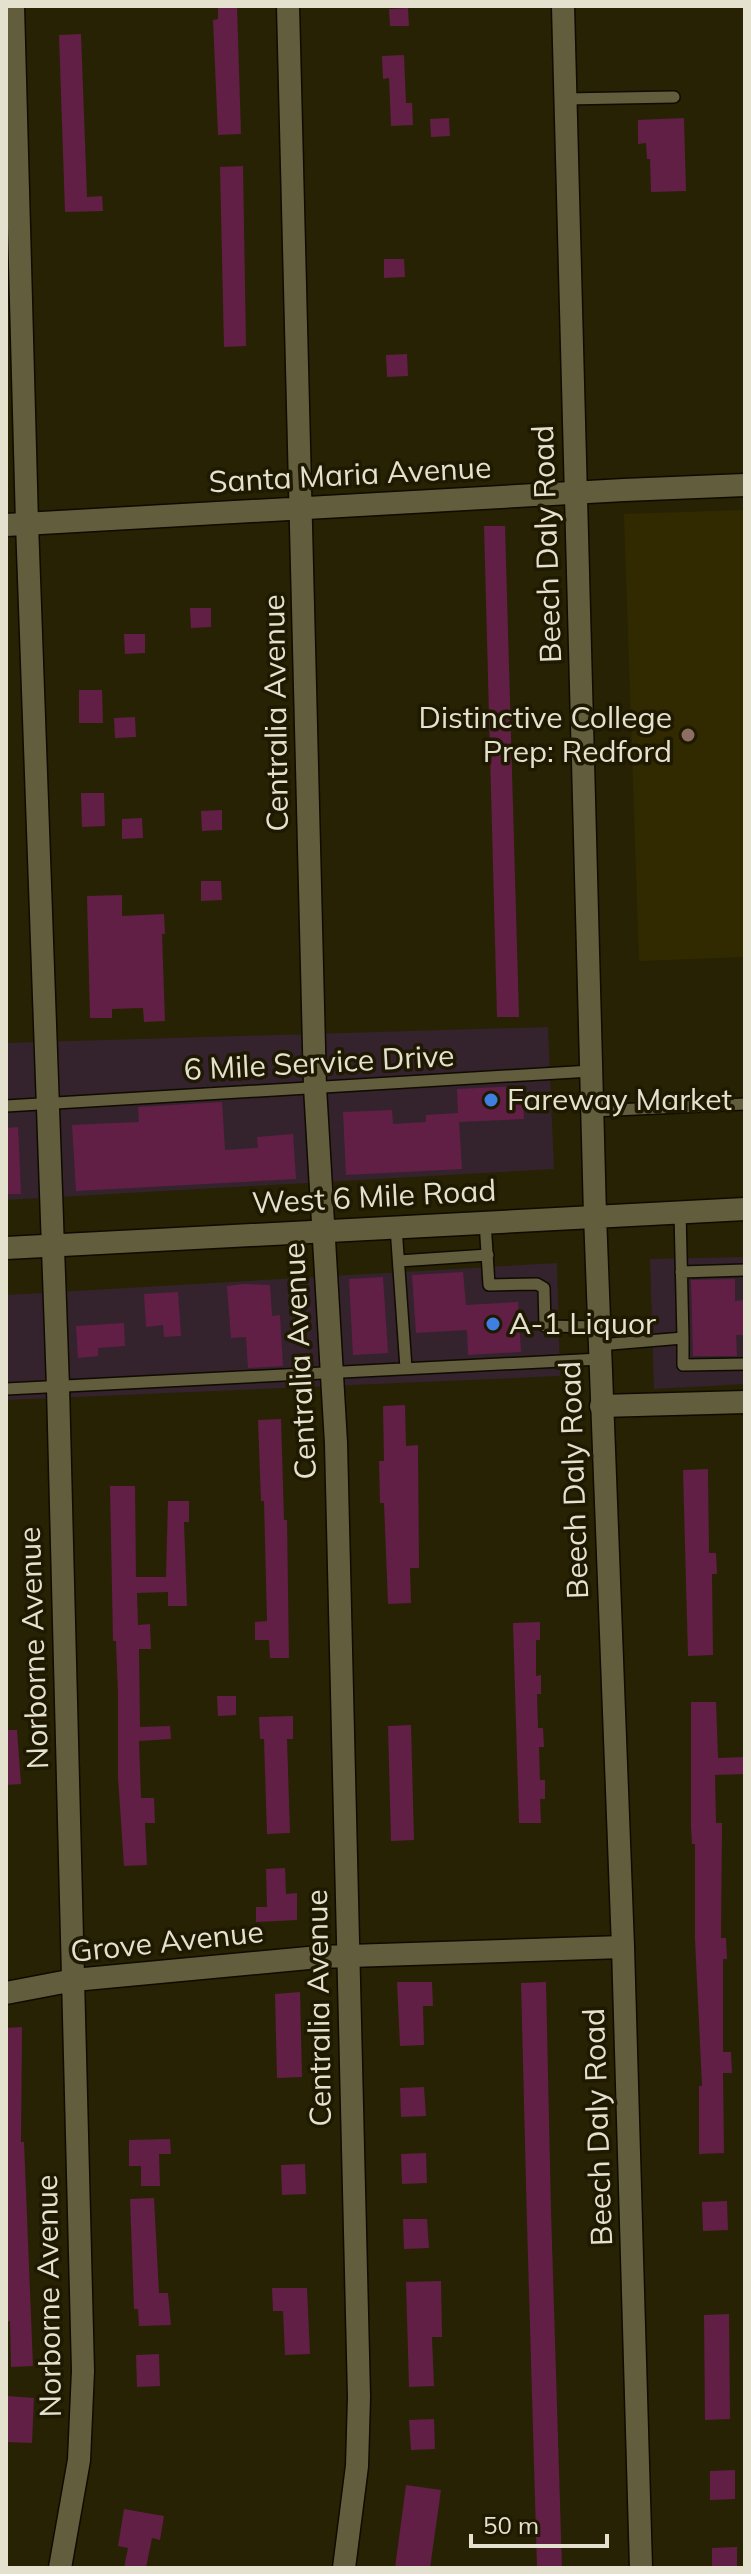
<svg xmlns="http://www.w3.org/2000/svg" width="751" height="2574" font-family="Mulish,sans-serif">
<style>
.commercial{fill:#34232d}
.built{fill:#312a01}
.building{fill:#611f45}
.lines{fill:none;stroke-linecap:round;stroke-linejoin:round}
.service-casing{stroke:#0f0b00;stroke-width:14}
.minor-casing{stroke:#0f0b00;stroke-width:25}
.secondary-casing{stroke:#0f0b00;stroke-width:25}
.service{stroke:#625d3d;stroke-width:11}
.minor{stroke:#625d3d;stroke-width:22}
.secondary{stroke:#625d3d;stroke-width:22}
.education-dot{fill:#8d6e63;stroke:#1e1900;stroke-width:3}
.shop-dot{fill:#3f7fe0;stroke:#1e1900;stroke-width:3}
.labels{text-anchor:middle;stroke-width:7;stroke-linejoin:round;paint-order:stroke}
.street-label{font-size:30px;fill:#e4e1cf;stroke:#1e1900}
.poi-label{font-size:30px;fill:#e4e1cf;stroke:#1e1900;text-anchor:start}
</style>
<rect width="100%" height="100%" fill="#272203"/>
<path class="commercial" d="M548 1027 554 1169 6 1200V1043Z
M745 1257V1384L654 1389 650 1259Z
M557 1263 560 1376 6 1400V1295Z"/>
<path class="built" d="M745 510V957L639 961 624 514Z"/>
<path class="building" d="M218 6H237L241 134 218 135 213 20 218 19Z
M408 8 409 26H390L389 9Z
M81 34 87 197 102 196 103 211 65 212 59 35Z
M404 55 406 103H412L413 125 391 126 389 78 383 79 382 56Z
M449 118 450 136 431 137 430 119Z
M684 118 686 191 651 192 650 159H647L646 143 638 144V120Z
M243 166 246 346 224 347 220 167Z
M384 259H404L405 277 384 278Z
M407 354 408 376 387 377 386 355Z
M484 526H505L519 1017H497Z
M190 608H211V627L191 628Z
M124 634H145V653L125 654Z
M79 690H102L103 723H79Z
M135 717 136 737 115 738 114 718Z
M81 793H104L105 826 82 827Z
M222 810V830L202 831 201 811Z
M142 818 143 838 122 839V819Z
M201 881H221L222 900 201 901Z
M122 895V916L164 914 165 934H162L165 1021 144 1022 143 1008 112 1009V1018H90L87 896Z
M522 1086 524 1119 459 1122 462 1169 346 1175 343 1112 392 1110 393 1124 426 1122V1115L458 1113 457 1089Z
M222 1102 225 1150 258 1148 257 1137 293 1134 296 1179 76 1191 72 1125 139 1122 138 1107Z
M18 1127 21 1194H6V1128Z
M463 1272 466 1305 518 1302 521 1352 468 1355 467 1330 416 1333 412 1275Z
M383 1277 388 1353 353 1355 349 1279Z
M735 1279V1301L745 1300V1335H736L737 1356H693L691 1280Z
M244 1284 270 1285 272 1316 280 1315 283 1366 248 1368 246 1337 231 1338 227 1286Z
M178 1292 181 1336 164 1337 163 1325 146 1327 144 1294Z
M124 1323 125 1346 98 1348V1356L78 1358 76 1326Z
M405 1405 406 1446 418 1445 419 1568H410L411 1603 388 1604 384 1503H380L379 1461H384L383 1406Z
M281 1419 284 1520H287L289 1658H270L269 1640H255V1622L267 1621 264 1501H261L258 1420Z
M708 1469 709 1553H716L717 1574H712L713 1655 688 1656 683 1470Z
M110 1486H135L136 1577H166L168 1501H189V1522H184L187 1606H168V1592L137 1593 138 1625 150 1624 151 1649H139L140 1727 170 1726 171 1739 139 1741 141 1798H154L155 1823H145L147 1865 124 1866 118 1777V1695L116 1641H113Z
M540 1622V1640H536V1676L541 1675V1694H537L538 1728H543L544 1747H539L540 1780H545V1799H540L541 1823H519L513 1623Z
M217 1696H236V1715L218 1716Z
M691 1702H716L718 1758 745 1757V1774L715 1775 716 1823H722L721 1938H726L727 1959H723V2052H731L732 2073H723L724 2153 699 2154V2086H702L695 1939V1844H692L691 1827Z
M293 1716V1739H287L290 1833 267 1834 264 1739H260L259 1717Z
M411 1725 414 1840 391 1841 388 1726Z
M6 1730H17L21 1784 6 1785Z
M285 1868 286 1894 297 1893V1920L256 1922V1907H267L266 1869Z
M397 1982H432L433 2006H423L424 2045 400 2046Z
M546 1982 551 2211 562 2568H537L527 2223 521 1983Z
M300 1992 302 2077 277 2078 275 1994Z
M22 2027 21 2142H24L33 2366 11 2367 10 2321 7 2322 6 2308V2028Z
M424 2087 426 2116 401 2117 400 2088Z
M170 2139 171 2154H159L160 2186H141V2166H129V2140Z
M426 2153 427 2183 402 2184 401 2154Z
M305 2164 306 2194 282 2195 281 2165Z
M154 2198 159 2293H168L171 2325 139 2326 138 2309H134L130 2199Z
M727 2201 728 2230 703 2231 702 2202Z
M403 2219H427L429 2248 404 2249Z
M441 2281 442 2337H432L434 2386 409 2387 406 2282Z
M272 2288H307L310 2354 285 2355 283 2311H273Z
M729 2314 730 2419 705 2420 704 2315Z
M159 2354 160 2386 137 2387 136 2355Z
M8 2396 34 2398 32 2443 6 2442Z
M434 2419 435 2449 411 2450 409 2420Z
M735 2470V2499L710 2500V2471Z
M406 2485 441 2490 430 2568H395Z
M124 2509 164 2516 160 2540 152 2538 146 2568H124L128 2548 118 2546Z
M737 2547V2568H712V2548Z"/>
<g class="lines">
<g class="service-casing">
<path id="service" d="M565 99 674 97
M6 1106 591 1071
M593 1111 745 1104
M485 1221 489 1285 537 1284 544 1288 545 1326 599 1327
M396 1227 406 1368
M399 1261 488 1255
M681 1272 745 1270
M683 1338V1365L745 1364
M599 1345 683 1338 680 1212
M6 1389 600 1359"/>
</g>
<g class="minor-casing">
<path id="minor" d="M13 6 27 523 58 1387 83 2371 79 2460 60 2568
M288 6 315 1087 336 1443 359 2397 357 2466 344 2568
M6 525 624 490 745 485
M601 1406 745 1402
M6 1993 74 1980 319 1957 623 1947"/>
</g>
<g class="secondary-casing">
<path id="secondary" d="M563 6 595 1215 623 1947 641 2568
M6 1248 745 1209"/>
</g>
<use href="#service" class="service"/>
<use href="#minor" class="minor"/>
<use href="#secondary" class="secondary"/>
</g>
<circle class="education-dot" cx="688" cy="735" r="8"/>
<g class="shop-dot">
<circle cx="491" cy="1100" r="8"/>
<circle cx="493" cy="1324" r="8"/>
</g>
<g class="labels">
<g class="street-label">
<text transform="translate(350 475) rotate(-3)" y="10">Santa Maria Avenue</text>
<text transform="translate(547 544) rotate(-92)" y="10">Beech Daly Road</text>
<text transform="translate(276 713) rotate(-91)" y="10">Centralia Avenue</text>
<text transform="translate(319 1063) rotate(-3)" y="10">6 Mile Service Drive</text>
<text transform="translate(374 1197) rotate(-3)" y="10">West 6 Mile Road</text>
<text transform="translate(300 1361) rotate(-93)" y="10">Centralia Avenue</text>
<text transform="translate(574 1480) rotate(-92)" y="10">Beech Daly Road</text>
<text transform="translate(34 1648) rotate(-92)" y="10">Norborne Avenue</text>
<text transform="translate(167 1942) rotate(-6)" y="10">Grove Avenue</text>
<text transform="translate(319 2008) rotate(-91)" y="10">Centralia Avenue</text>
<text transform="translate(598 2127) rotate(-92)" y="10">Beech Daly Road</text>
<text transform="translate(49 2296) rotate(-91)" y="10">Norborne Avenue</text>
</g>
<g class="poi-label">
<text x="672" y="728" text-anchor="end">Distinctive College<tspan x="672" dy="34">Prep: Redford</tspan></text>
<text x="507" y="1110">Fareway Market</text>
<text x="509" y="1334">A-1 Liquor</text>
</g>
</g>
<rect width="751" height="2574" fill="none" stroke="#e4e1cf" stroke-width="16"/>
<path d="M471 2534v12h136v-12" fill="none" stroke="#e4e1cf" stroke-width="4"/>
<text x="483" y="2534" font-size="24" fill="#e4e1cf" stroke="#1e1900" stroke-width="6" paint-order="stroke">50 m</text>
</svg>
